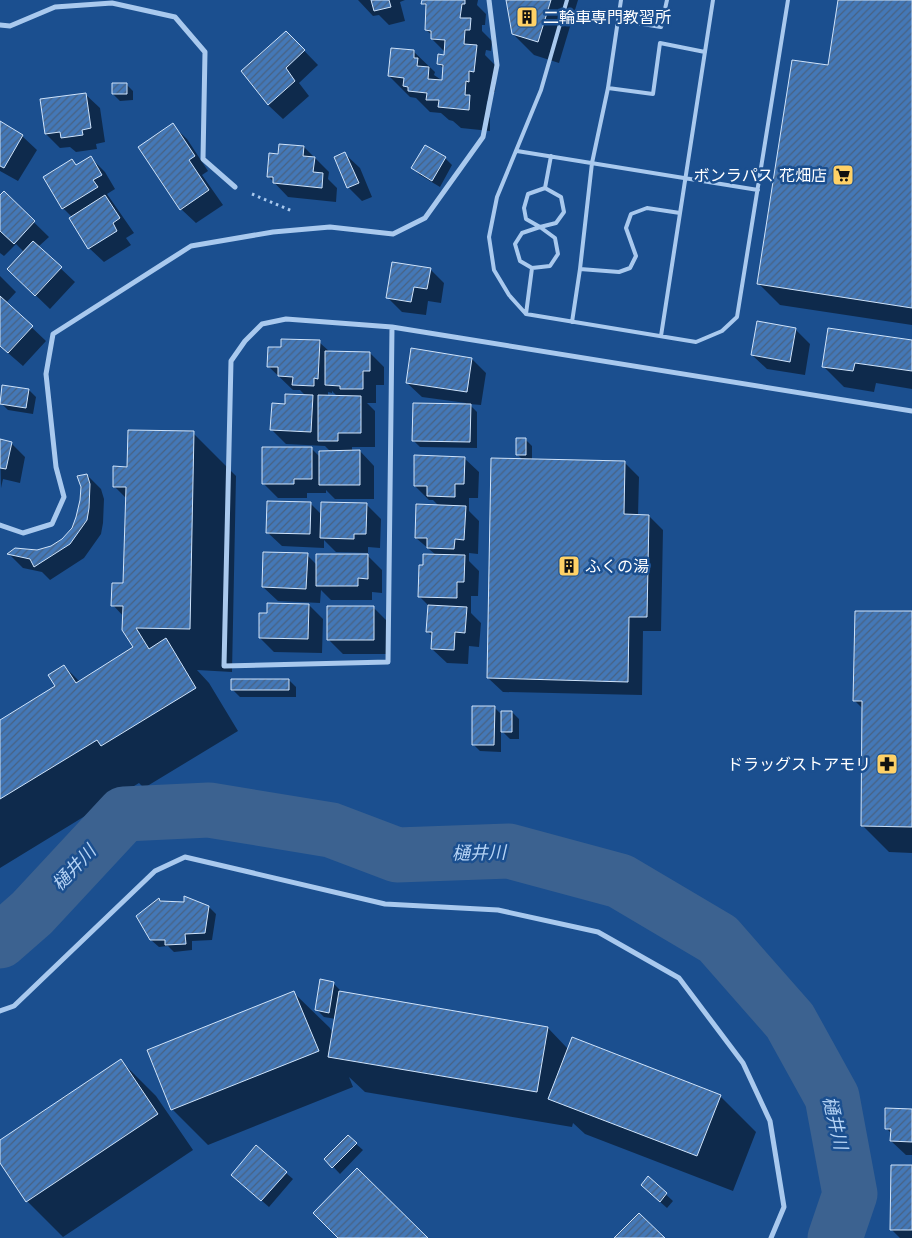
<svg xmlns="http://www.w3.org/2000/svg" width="912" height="1238" font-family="'Work Sans','Noto Sans JP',sans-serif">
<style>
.shadow{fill:#0007;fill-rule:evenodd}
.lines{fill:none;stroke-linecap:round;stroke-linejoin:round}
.river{stroke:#3c6290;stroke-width:55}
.building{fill:url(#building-hatch);stroke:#cfe3fa}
.path{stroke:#a9c9ee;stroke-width:3;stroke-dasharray:2.5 4;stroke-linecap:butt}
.service{stroke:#a9c9ee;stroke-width:4}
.minor{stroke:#a9c9ee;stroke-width:5}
.labels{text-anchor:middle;stroke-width:5;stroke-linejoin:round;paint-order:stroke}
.poi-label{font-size:16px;fill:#fff;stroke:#1b4f8f;text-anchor:start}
.water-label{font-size:18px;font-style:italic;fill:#b5d3f5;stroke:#1b4f8f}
</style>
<defs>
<pattern id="building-hatch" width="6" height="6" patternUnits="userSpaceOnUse" patternTransform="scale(1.25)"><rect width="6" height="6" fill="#4478b7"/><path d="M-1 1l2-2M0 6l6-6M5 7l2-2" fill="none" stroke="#486282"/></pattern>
</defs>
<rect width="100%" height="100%" fill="#1b4f8f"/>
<path class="shadow" d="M358 0H405L400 2 405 21 389 25 379 15 373 16Z
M423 0H478L477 5 486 14 485 25H482V31L492 41 491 51 486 50 485 55 497 67 495 92H490L489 102 487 101 486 113 490 118V131L461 128 453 121 449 120 441 113 430 112 416 98 410 97 389 76 413 51 435 72 434 75 443 81 444 69 439 64 445 56V52L432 39V35L426 30 427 8 423 3Z
M507 0H578L559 63 534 55 513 34Z
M840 0H912V325L780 305 759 284 829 67Z
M286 32 318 65 299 83 309 96 283 119 268 105 243 71Z
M126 84 133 91V100L120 101 113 94Z
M85 94 100 108 105 142 96 144 97 149 76 152 70 147 60 148 46 134Z
M0 123 22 136 37 150 18 181 0 171Z
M172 125 187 139 208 171 202 175 223 205 196 223 181 209Z
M304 147 329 172 328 179 337 188 336 202 288 197 268 176 279 156Z
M345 154 360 168 372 197 362 201 348 187Z
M91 158 105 172 115 189 107 194 134 233 126 238 131 245 104 262 89 248 72 217 63 208 44 178 72 161 77 166Z
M445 158 452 165 440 187 420 175 413 168Z
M4 193 49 237 38 247 75 282 50 309 23 283 24 252 16 244 4 256 0 253V197Z
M430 269 444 283 441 303 428 301 426 315 402 312 387 297Z
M0 276 16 292 6 303 46 341 23 366 0 346Z
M795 329 810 344 805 375 767 369 752 355Z
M319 342 330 352 370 353 384 367V385H376V403H367L375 411V447H352V452L360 451 374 466V499H335L326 490V493H307V498H278L264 484 311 448 320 457 331 452 325 446 286 444 271 429 286 406 306 396 300 390H293L268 366ZM332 391 338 397H328V392L332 393Z
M912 342V389L876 383 874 392 844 387 823 366Z
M472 359 486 373 481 405 469 404 477 412V448L420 447 413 440 466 405V403L422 397 407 383Z
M29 390 36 397 33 414 8 410 1 403Z
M193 433 236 476 232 672 197 670 209 683 238 731 144 788 139 783 0 868V722L57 686 64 666 80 682 135 648 124 617 113 605 124 585 127 499 114 486 129 468Z
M525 439 532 446V460L625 463 639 477 638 516H649L663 530 661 631H643L642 695 503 692 488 678 523 460 517 454Z
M0 440 11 443 25 457 20 483 3 479 1 488Z
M464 458 479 472 478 498H469V511L479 521 478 554 469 553V561L479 571 478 596H471V613L481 623 479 647 469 646 468 664 447 663 432 649 433 637 427 631 429 606 420 597 424 566 436 555 416 538 439 506 433 500H429L415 486Z
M87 475 101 489 104 499 103 523 101 534 84 558 50 580 42 572 23 568 9 554 37 551 51 547 63 540 73 529 78 518Z
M310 503 322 515 366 504 381 519 380 548 368 547V553L336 552 324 540V548L282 546 267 532Z
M307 555 317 565 368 556 382 570V593L372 592V600H331L321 590 320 603 278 601 263 587Z
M309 605 323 619 322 653 274 652 260 638Z
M374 608 388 622V654H343L328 639Z
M912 613V853L889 852 862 825 863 709 855 701Z
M289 680 296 687V697H240L233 690Z
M494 707 503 716 512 712 519 719V739H510L501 730V752L480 751 473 744Z
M159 899 163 902 209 907 216 914 212 940 192 941V950L174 952 168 946 159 947 151 940Z
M333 983 340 990V993L548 1028 568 1049 720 1096 756 1132 733 1191 585 1134 573 1123 572 1127 365 1092 349 1077 353 1087 208 1145 172 1109 294 993 330 1028 333 1035 336 1019 324 1017 317 1010Z
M121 1061 156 1096 193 1150 63 1237 27 1201 0 1161V1141Z
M912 1110V1155H906L891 1141 892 1134 886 1128Z
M348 1137 363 1150 340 1174 326 1159Z
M912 1166V1238H900L891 1229Z
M286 1173 293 1179 269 1207 240 1182Z
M648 1178 673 1201 667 1208 649 1192Z"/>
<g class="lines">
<path class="river" d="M0 941 32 913 124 814 209 810 331 830 397 855 509 851 620 881 718 939 790 1021 832 1097 850 1194 835 1238"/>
</g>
<path class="building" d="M371 0H389L391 7 374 11Z
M422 0H465V4H462L460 18H471L470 30H465L464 44 477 45 474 72 469 71V82L466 81 465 95H470L469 110 438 107 439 100H426L427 93 408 91V87L403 86 404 78 388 76 391 48 414 50V58H418L417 66 429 67 428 79 442 80 443 65 437 64 438 54 444 55 445 40 431 39V31L425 30 426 4H421Z
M506 0H551L538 42 512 34Z
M838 0H912V308L757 284 792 60 828 65Z
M286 31 305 50 286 68 295 81 268 105 241 71Z
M112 83H127V94H112Z
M86 93 91 128 82 130 83 135 61 138 60 132 45 134 40 99Z
M0 121 23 135 4 168 0 166Z
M173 123 195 156 189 160 209 190 180 210 138 147Z
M279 144 304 146 303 156 315 157 313 172 323 173 322 188 273 183V177H267L269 153 278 154Z
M425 145 446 157 432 181 411 168Z
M345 152 359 183 347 188 334 157Z
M91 156 102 175 93 180 98 187 62 209 43 177 72 159 76 165Z
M4 191 35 221 14 244 0 231V195Z
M105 195 120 218 113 223 117 231 88 249 69 218Z
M33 241 62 267 35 296 7 269Z
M392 262 431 268 427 289 414 287 411 302 386 298Z
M0 296 33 326 8 353 0 346Z
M757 321 796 328 790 362 751 355Z
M828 328 912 340V371L855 363 853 371 822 367Z
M281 339 320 340 318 379 314 378V386L292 385 293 377 278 376V367H267L268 347H281Z
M411 348 472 358 467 392 406 383Z
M325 351 370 352V371H363V389H340V386L325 385Z
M2 385 29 389 26 408 0 404Z
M285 394 313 395 311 432 270 430 272 403 285 404Z
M318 395 361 396V433H338V441H318Z
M413 403 471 404 470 442 412 441Z
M128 430 194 431 190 629 136 628 149 649 166 638 196 688 101 746 97 740 0 799V720L55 686 48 675 64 665 76 683 133 647 122 630 123 606H111L112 583H123L126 487H113V466L127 467Z
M516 438H526V455H516Z
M0 439 12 442 6 469 0 468Z
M262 447H312V479H294V484H262Z
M360 450V485H319V451Z
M414 455 465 457 464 484H455V497L427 496V486H414Z
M491 458 625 461 624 514 649 515 647 617H629L628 682 487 678Z
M87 474 90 484 89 508 87 520 70 544 34 567 30 559 7 554 15 548 37 550 51 546 62 539 72 528 76 517 80 500 81 487 77 476Z
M267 501 311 502 310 534 266 533Z
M321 502 367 503 366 534H354V539L320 538Z
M416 504 466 506 464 540 455 539 454 549 427 548V538H415Z
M263 552 308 553 306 589 262 587Z
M316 554H368V579L358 578V586H316Z
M423 554 465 555 464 582H457V598L418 597 419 565H423Z
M267 603 309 604 308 639 259 638V613H267Z
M428 605 467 607 465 633 455 632 454 650 431 649 432 632H426Z
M327 606H374V640H327Z
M855 611H912V827L861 826 862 701H853Z
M231 679H289V690H231Z
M472 706H495L494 745H472Z
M501 711H512V732H501Z
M184 896 209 906 205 933 185 934 186 944 165 945V940H150L136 916 159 898 160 901 184 902Z
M320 979 334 982 329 1013 315 1010Z
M294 991 319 1051 171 1110 147 1050Z
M339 991 548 1027 537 1092 328 1057Z
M572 1037 721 1095 697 1156 548 1099Z
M121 1059 158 1114 26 1202 0 1163V1140Z
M885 1108 912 1109V1142L890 1141 891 1129H885Z
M348 1135 357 1143 332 1168 324 1159Z
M256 1145 287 1172 261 1201 231 1175Z
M891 1165H912V1230H890Z
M357 1168 428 1238H338L313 1213Z
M648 1176 667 1193 660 1202 641 1185Z
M639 1213 665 1238H614Z"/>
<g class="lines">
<path class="path" d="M252 194 292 211"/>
<path class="service" d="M567 0 541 90 497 197 489 237 494 270 509 295 526 314 696 342 722 331 737 317 788 0
M618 20 661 27 667 0
M608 88 653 94 660 43 705 52
M517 151 758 190
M545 188 528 194 524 208 526 219 540 227 556 223 564 212 561 197 545 188 551 156
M580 269 619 272 630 268 636 256 626 228 631 214 647 208 680 213
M526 314 532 268 550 266 558 254 555 238 540 227 522 233 515 244 520 261 532 268
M572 322 580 269 592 163 608 88 621 0
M661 336 713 0"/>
<path class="minor" d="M0 25 10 26 55 7 112 3 175 17 205 52 203 159 235 187
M392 327 388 662 224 666 231 361 245 341 262 324 286 319 392 327 912 411
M0 525 23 533 52 524 64 497 56 467 46 374 53 334 191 246 273 232 330 227 393 234 425 218 483 137 497 65 489 0
M0 1011 14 1006 155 871 185 857 385 904 498 910 598 932 679 978 743 1063 770 1121 784 1207 771 1238"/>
</g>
<defs>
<g id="building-square" transform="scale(1.125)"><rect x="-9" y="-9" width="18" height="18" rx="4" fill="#ffd166" stroke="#1b4f8f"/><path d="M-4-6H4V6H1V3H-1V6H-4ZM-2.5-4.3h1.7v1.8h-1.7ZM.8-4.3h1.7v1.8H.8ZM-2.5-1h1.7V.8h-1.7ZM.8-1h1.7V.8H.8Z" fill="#111"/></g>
<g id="supermarket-square" transform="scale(1.125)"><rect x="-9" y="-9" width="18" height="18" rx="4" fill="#ffd166" stroke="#1b4f8f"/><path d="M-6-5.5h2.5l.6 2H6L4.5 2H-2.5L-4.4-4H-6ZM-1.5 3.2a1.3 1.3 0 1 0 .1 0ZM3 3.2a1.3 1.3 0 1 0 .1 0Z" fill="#111"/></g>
<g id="pharmacy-square" transform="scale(1.125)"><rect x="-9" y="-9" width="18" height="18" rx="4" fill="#ffd166" stroke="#1b4f8f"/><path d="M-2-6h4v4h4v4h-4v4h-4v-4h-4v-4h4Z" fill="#111"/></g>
</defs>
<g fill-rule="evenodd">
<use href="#building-square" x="527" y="17"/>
<use href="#supermarket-square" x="843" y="175"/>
<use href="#building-square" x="569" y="566"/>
<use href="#pharmacy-square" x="887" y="764"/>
</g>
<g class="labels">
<g class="poi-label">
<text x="543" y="23">二輪車専門教習所</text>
<text x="827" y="181" text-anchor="end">ボンラパス 花畑店</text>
<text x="585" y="572">ふくの湯</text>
<text x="871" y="770" text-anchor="end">ドラッグストアモリ</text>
</g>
<g class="water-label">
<text transform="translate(479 853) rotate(-1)" y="6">樋井川</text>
<text transform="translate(74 868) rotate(-47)" y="6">樋井川</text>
<text transform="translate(835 1123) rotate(77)" y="6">樋井川</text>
</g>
</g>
</svg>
